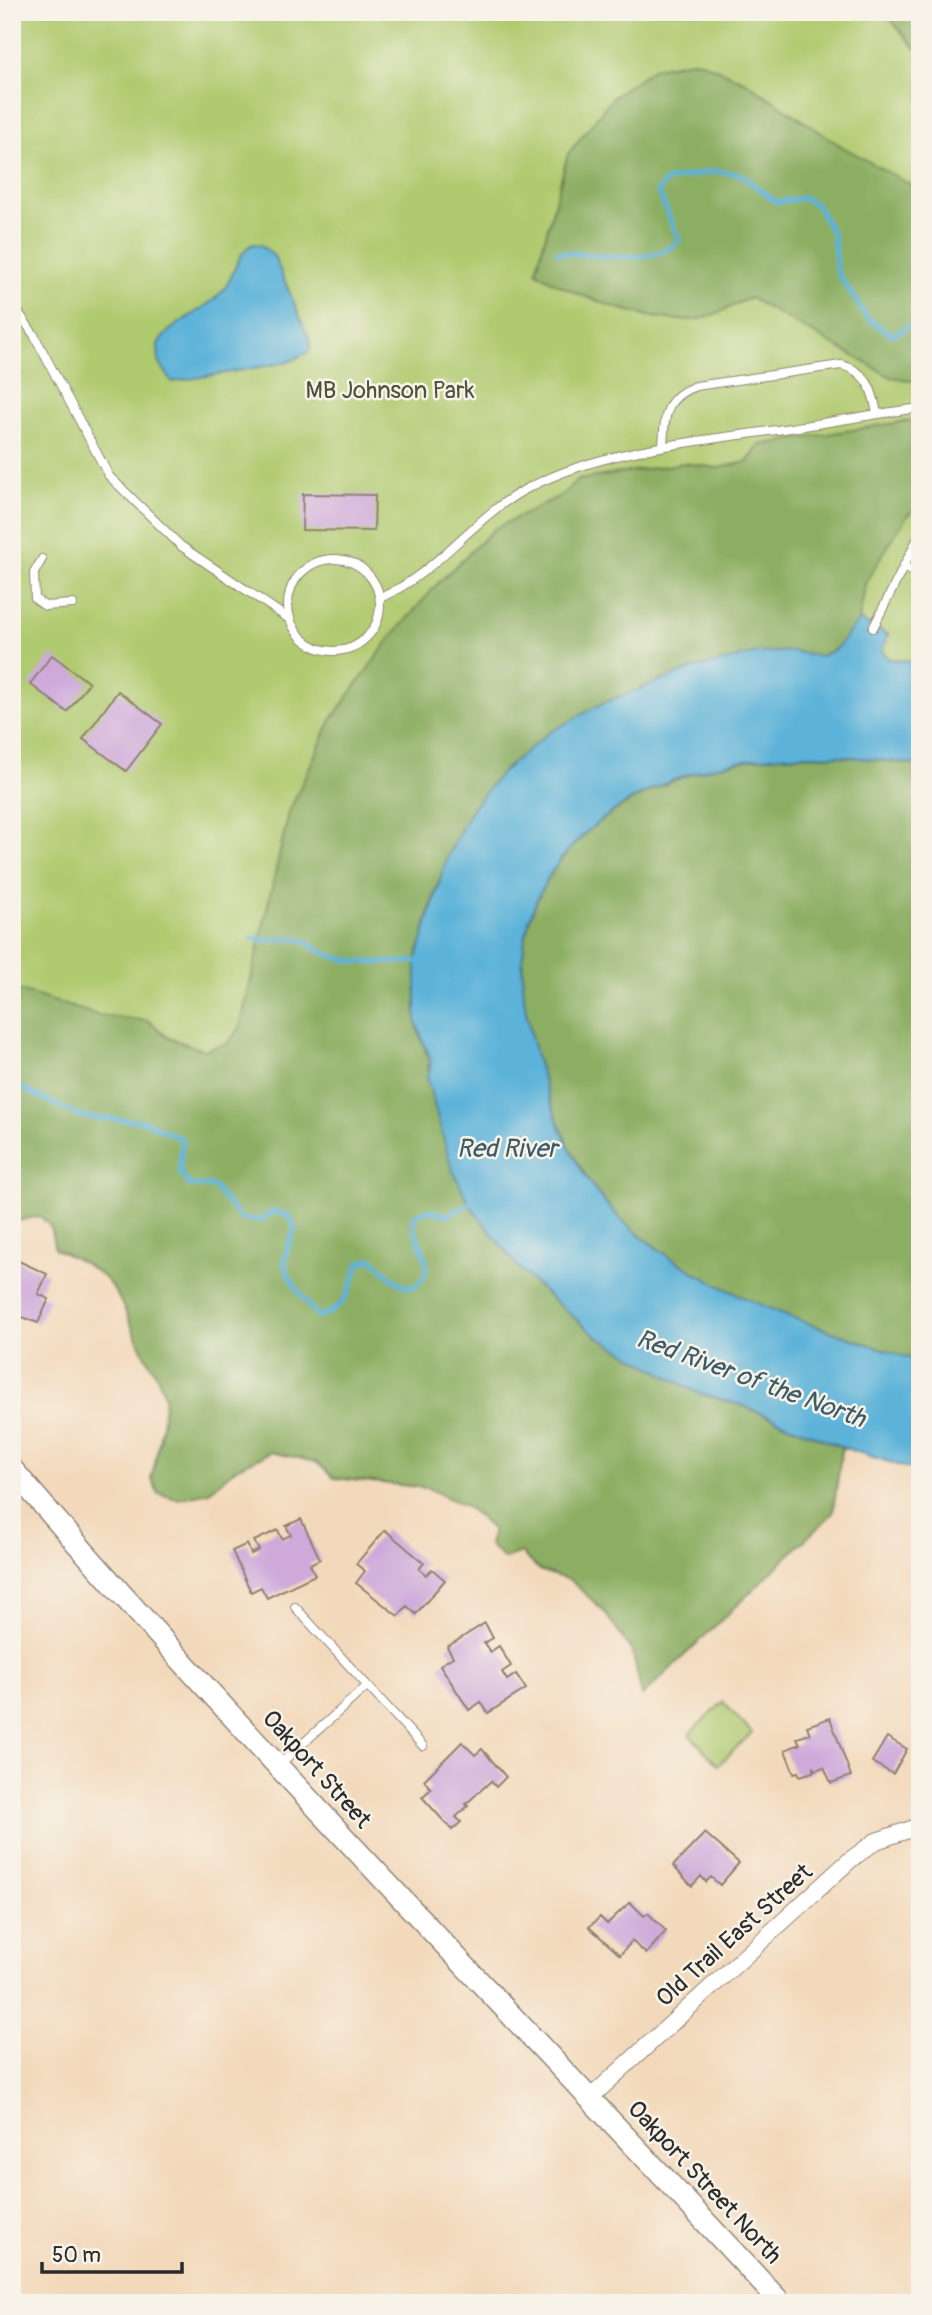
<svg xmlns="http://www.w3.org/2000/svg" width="932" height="2315" font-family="Pangolin,sans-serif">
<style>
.green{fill:#b0ca70;stroke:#6e7a4e;stroke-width:2}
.forest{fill:#8cae62;stroke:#5c6c46;stroke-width:2}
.water{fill:#5cb2d9;stroke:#446e82;stroke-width:2}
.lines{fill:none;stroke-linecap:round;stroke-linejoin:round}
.stream{stroke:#5cb2d9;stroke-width:5}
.building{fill:#cea9da}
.service-casing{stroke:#8f8273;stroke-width:10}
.minor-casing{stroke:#8f8273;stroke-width:18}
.tertiary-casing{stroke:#8f8273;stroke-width:24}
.service{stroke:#fff;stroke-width:8}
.minor{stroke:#fff;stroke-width:16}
.tertiary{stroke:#fff;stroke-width:21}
.labels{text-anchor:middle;stroke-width:5;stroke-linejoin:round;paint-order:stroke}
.park-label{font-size:24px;fill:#4c533c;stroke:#f7f3e8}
.street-label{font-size:24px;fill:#2b2b2b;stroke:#f7f3e8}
.water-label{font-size:26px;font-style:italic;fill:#3c5a68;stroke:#f7f3e8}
</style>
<rect width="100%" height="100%" fill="#f7f3e8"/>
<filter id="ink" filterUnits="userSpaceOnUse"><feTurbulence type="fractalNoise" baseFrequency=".0143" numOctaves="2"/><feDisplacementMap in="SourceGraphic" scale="14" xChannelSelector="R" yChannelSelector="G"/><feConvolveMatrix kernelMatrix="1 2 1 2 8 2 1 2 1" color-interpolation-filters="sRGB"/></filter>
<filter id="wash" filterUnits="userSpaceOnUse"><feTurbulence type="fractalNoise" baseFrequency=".00686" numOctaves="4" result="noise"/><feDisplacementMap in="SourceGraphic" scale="28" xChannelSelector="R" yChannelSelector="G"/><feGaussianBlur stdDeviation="1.57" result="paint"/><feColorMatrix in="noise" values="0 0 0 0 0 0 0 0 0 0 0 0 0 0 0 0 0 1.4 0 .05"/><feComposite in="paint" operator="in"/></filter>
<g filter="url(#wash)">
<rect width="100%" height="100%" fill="#f3d9bb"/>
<path class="green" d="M12 12H920V662L889 659 882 651 888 634 859 621 691 669 416 1021 12 1084Z
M723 1702 752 1733 718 1765 689 1734Z"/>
<path class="forest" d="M884 12H920V53Z
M697 60 744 81 841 146 920 190V382L891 377 750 298C734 304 717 316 700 319 659 326 569 296 536 271L568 154 613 97 654 68Z
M920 419V505L907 516 866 581 859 620 847 639 834 650 820 656 791 651 470 811C437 878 413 941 416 1017 417 1042 433 1050 427 1079L470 1205 518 1267 544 1292 596 1336 698 1393 741 1405 842 1447 833 1513 642 1696 633 1653 603 1610 570 1580 541 1571 521 1553 504 1559 489 1545 493 1530 470 1509 428 1488 334 1478 316 1462 271 1452 236 1468 209 1492 178 1499 159 1494 151 1478C155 1468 167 1402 164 1394 160 1377 147 1361 140 1345 114 1288 117 1276 55 1249L50 1226 40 1216 18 1221 12 1218V988L97 1015 149 1021 169 1038 203 1050 227 1044 240 1028 289 812 331 720 391 637 439 582 494 529 562 495 577 480 684 463 718 468 747 462 760 445Z
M841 756 920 765V1362C817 1325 702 1298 622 1220 578 1177 554 1121 538 1063 533 1045 524 1025 523 1007 522 986 521 958 525 938 549 825 662 771 767 757 791 754 817 756 841 756Z"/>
<path class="water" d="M253 244 261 245 274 256 310 341V351L289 362 172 382 159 362 158 344C174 319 206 312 224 289 236 274 236 253 253 244Z
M859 620 888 635 882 651 889 659 920 662V765C870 759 819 751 769 757 665 767 545 827 525 939 518 978 526 1017 536 1055 553 1116 575 1177 623 1221 708 1297 815 1325 920 1362V1472L842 1447 741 1405 698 1393 596 1336 544 1292 518 1267 470 1205 452 1169 427 1079 431 1062 416 1021V961L446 860 470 811 502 772 547 734 603 703 691 669 758 653 791 651 820 656 835 650Z"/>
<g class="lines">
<path class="stream" d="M557 252C589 254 657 267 679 240L658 191 666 181 714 171 740 174 776 202 803 198 816 204 833 234 837 272 868 319 892 335 910 326 920 315
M252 938C270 944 285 934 304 941 311 943 315 950 322 952 356 967 388 962 423 961
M12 1084 82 1117 143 1121 182 1139 180 1173 190 1185 213 1186 241 1219 262 1220 273 1211 289 1216 295 1229C291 1240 282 1256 286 1268 289 1280 309 1307 318 1316 345 1312 352 1286 359 1263L372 1259C384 1268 404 1299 420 1282 439 1262 409 1238 414 1216L427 1210 447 1215 474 1202"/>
</g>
<g id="blocks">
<path class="building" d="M303 494 375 495 374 531 302 530Z
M52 655 89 683 67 712 30 684Z
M118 691 162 724 126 771 83 739Z
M12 1258 47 1274 38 1294 49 1299 38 1323 12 1313 15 1299 12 1297Z
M301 1519 320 1559 310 1564 315 1575 267 1598 261 1587 251 1592 232 1551 247 1544 251 1554 259 1550 254 1541 278 1530 282 1539 291 1535 286 1526Z
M385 1530 424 1563 419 1569 426 1575 432 1569 445 1580 416 1614 407 1606 398 1616 356 1583 365 1571 356 1564Z
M485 1623 493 1638 484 1643 490 1652 499 1646 511 1666 502 1672 507 1680 516 1674 526 1689 488 1713 481 1702 469 1710 440 1665 453 1657 447 1647Z
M830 1718 851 1776 831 1783 824 1767 815 1770 814 1766 813 1772 800 1776 798 1772 794 1773 785 1750 800 1744 797 1738 810 1734 807 1726Z
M887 1737 907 1749 893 1774 872 1762Z
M462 1742 475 1755 482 1749 506 1777 496 1787 491 1781 466 1804 468 1806 456 1817 461 1822 452 1830 422 1797 431 1789 424 1780Z
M705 1833 739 1863 720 1885 711 1877 706 1882 701 1876 692 1886 673 1866Z
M630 1902 644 1916 648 1913 666 1931 646 1954 632 1941 620 1955 589 1927 600 1917 607 1924Z"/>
</g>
</g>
<g filter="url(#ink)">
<use href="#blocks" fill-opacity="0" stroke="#8f8273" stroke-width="2"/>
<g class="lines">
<g class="service-casing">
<path id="service" d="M12 303 34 335 109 476 181 546 289 619
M663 446C665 416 664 397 696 386L841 365C867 371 873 390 877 414
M288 605a46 46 0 1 1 92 0a46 46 0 1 1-92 0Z
M42 559 34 573 35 599 45 606 73 604
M903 566 920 576
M382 597C439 572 474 515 530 487 601 451 684 443 762 432 815 425 867 415 920 408
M873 628 920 534
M295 1607 423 1746
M279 1765 367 1686"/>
</g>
<g class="minor-casing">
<path id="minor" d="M591 2097 850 1860 876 1841 920 1826"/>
</g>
<g class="tertiary-casing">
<path id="tertiary" d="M12 1469C259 1756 524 2025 781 2303"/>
</g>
<use href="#service" class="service"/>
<use href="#minor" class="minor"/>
<use href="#tertiary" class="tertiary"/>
</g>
</g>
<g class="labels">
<g class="park-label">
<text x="390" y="398">MB Johnson Park</text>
</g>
<g class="street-label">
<text transform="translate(317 1769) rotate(48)" y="8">Oakport Street</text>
<text transform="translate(734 1935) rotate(-42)" y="8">Old Trail East Street</text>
<text transform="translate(705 2182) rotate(47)" y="8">Oakport Street North</text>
</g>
<g class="water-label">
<text x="507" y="1157">Red River</text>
<text transform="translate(751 1378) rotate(20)" y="9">Red River of the North</text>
</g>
</g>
<rect width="932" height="2315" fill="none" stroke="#f7f3e8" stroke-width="42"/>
<path d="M42 2262v10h140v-10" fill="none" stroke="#2b2b2b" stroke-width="3.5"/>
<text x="52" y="2262" font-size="21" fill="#2b2b2b" stroke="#f7f3e8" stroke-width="5" paint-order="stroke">50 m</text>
</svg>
